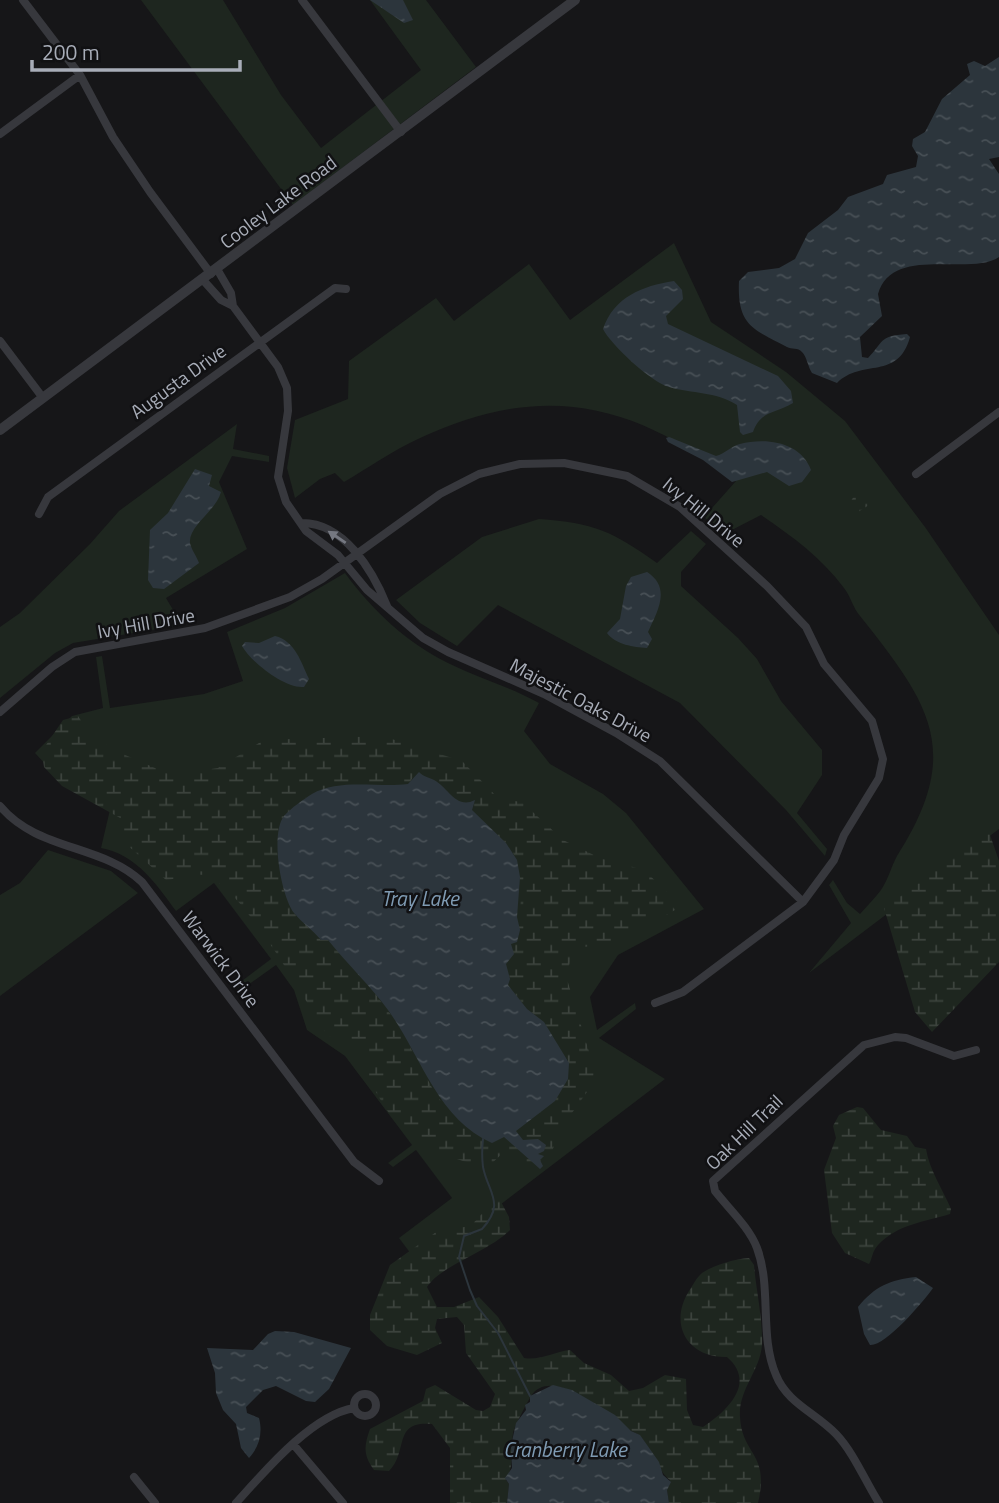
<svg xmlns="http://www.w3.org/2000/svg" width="999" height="1503" font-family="'Titillium Web',sans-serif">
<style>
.grass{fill:#1e261f}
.wetland{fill:url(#wetland-marsh);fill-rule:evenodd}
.water{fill:url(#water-ripples)}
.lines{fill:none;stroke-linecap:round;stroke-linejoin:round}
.stream{stroke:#2c353c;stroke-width:2}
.minor{stroke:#37383d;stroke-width:8}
.tertiary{stroke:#37383d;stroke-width:10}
.oneway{fill:#757881}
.labels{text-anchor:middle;stroke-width:5;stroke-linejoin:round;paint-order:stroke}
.street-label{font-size:19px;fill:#a8adb8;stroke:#111113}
.water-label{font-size:21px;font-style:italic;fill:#7f9bb3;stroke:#111113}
</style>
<defs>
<pattern id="wetland-marsh" width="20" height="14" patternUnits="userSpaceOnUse" patternTransform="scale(1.75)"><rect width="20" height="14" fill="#1e261f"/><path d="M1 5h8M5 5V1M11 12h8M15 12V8" fill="none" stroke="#3c433d"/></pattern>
<pattern id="water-ripples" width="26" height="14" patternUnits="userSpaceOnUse" patternTransform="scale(1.75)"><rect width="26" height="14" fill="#2c353c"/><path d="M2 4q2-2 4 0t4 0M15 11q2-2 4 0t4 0" fill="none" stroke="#485056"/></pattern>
</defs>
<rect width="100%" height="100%" fill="#161618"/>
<path class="grass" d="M141 0H223L281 95 321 148 421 70 370 0H426L476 67 293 205Z
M674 243 711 322 786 372 845 421 925 527 999 635V829L809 973 851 923 829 885 833 880 847 903 860 914C867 906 875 898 881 890 888 880 891 867 897 856 964 751 930 704 860 616 853 608 851 597 844 588 821 557 793 537 761 515L724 534 704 517 736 481C630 401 542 381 418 439 392 451 368 468 344 482L335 473 320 479 295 498 287 468 295 420 348 399 349 361 436 298 454 321 529 264 570 320Z
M237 424 233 449 269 456V462L232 456 219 482 247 549 166 598 182 625 73 643 55 653 0 698V627L20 613 90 544 119 511Z
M539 519C594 523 612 531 657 563L691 531 706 544 681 572V586L738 638 757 659 781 701 822 750V775L797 813 827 849 825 856 786 810 680 703 498 605 457 646 420 623 396 600 482 537Z
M345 573C372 610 408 644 450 664 479 678 510 687 539 703L524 731 550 764 603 794 626 813 704 909 618 955 590 997 597 1030 635 1003 636 1009 599 1038 665 1079 420 1266 399 1238 452 1198 416 1150 393 1167 388 1163 412 1145 345 1056 307 1030 294 990 276 965 238 992 234 987 271 959 214 883 176 911C156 884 137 855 101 848L112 801 60 780 35 753 72 716 103 708 96 657 102 656 110 708 204 694 243 681 227 632 285 608Z
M48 850 111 871 138 893 0 996V895L20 883Z"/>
<path class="wetland" d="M860 492H867L872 503 855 514 850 513C849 503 851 497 860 492Z
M78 716 91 736 123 754 171 775 218 768 264 740 382 736 462 761 499 799 522 802 563 840 600 858 644 870 667 892 675 910 661 918 642 919C626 952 604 943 574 948L566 976 597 1078 564 1124 544 1169 536 1172 507 1149 489 1166C456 1163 413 1144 392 1117 382 1104 374 1088 366 1074L372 1066C362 1043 352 1039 328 1036 306 1003 240 881 203 875 193 874 177 879 166 880L124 842 122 819 62 786 44 767 42 751 63 720ZM421 773C426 778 431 777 436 781 447 790 453 800 468 804L475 800 472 810C480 824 495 832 507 844 526 864 522 918 515 943L511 944 513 955 506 964 510 979 508 985 527 1009 544 1022 568 1060C559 1112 551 1100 516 1131L523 1140 541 1142V1152L538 1154 544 1156 536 1166 530 1157 504 1137 491 1143 482 1139 437 1097 397 1023 368 984 328 940H321L294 913 281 881 276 845 280 827 300 801 312 794 348 786 408 784 415 775Z
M989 832 999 861V962L932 1032 915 1012 884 908Z
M857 1107 863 1108 881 1130 907 1136 915 1147 926 1149C929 1169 943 1190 951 1209L950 1214C924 1222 898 1224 878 1245 872 1251 872 1260 869 1264L845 1253 832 1233 824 1170 836 1138 833 1126 839 1115Z
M491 1198H499L509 1217 510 1230C487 1253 441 1265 427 1287L437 1307H454L479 1297 498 1317 524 1358C539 1361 554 1352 570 1350L584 1363 611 1375 629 1391 643 1388 665 1375 686 1379 687 1410 693 1425 703 1427C727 1411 757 1383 727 1357 688 1358 668 1325 689 1291 693 1285 697 1277 702 1273 714 1265 735 1259 749 1258L754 1265C756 1290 763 1319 762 1345 760 1371 738 1390 740 1417 742 1456 770 1452 758 1503H669L667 1490 670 1480C660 1473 650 1448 641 1437 638 1433 632 1432 628 1429 610 1415 551 1364 531 1396 528 1401 515 1425 513 1433 510 1450 515 1465 506 1480L509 1484 507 1503H450V1448L432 1424C392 1420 409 1451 389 1471L374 1470C363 1455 364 1446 370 1429L423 1401 426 1389 435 1385 476 1410 483 1411 490 1407 495 1394 466 1353 464 1325 457 1317 437 1319 435 1328 442 1343 417 1355 387 1346 370 1330V1315L390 1265 446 1225C471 1234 480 1218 491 1198Z"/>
<path class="water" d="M370 0H403L413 20 404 23Z
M999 57V157L989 159 999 174V257C970 277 892 244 878 294L882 316 860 337 862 357 868 358C884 342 878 336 907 334L910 337C898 381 862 358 837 383L812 373C808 367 807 357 802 352 798 347 792 350 787 347 752 329 737 325 739 281L748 272 779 268 795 259 808 233 838 210 848 197 883 184 887 175 916 167 918 156 912 146 913 139 925 132 942 99 970 75 967 64 974 61 985 66Z
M674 281 682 290 683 299 666 316 668 324 778 376 791 391 793 403C775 414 761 410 753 432L743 435 740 432 737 405C715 391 693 394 669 387 651 382 611 345 603 329 614 297 642 286 674 281Z
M669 437 716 456C725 454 731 446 740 444 766 437 801 442 811 470L802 482 789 486 767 472 732 482 703 460 668 442 666 438Z
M195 469 212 475 209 486 221 492C216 511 188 526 190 543 191 549 197 557 199 563L164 589 153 588 148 580 150 530 168 513Z
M647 572C672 588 657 612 648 632L652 639 647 648C634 647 616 645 607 633L620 619 626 586 631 577Z
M275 636C295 641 301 662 309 679L304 687C285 689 251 662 242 646L245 642 259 643Z
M419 772C424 777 428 777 434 780 448 787 456 810 475 800L472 810 506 843 517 860 520 877 517 917 520 930 517 942 511 944 514 954 506 964 510 979 508 985 527 1009 544 1022 569 1063 568 1079 555 1101 516 1131 523 1140 538 1139 546 1145 544 1151 538 1154 544 1156 540 1160 543 1166 540 1169 504 1137 492 1143C437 1119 421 1055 388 1010 370 985 347 964 328 940H321C313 930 302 923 294 913 281 896 270 834 284 816 291 808 304 799 312 794 339 778 379 788 408 784Z
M916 1277 933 1288C923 1302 886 1346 870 1345L864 1334 858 1307C875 1286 890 1280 916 1277Z
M275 1331 294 1332 351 1348 329 1389 315 1402 306 1401 276 1386 263 1390 246 1407 247 1413 259 1418C263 1434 259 1447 249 1458L241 1448 236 1424 223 1410 216 1393 215 1373 207 1348 253 1350 268 1334Z
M553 1385 572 1390 615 1415 631 1431 640 1435 659 1462 663 1475 671 1482 667 1490 669 1503H507L509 1484 505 1478 512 1468 511 1446 516 1423 526 1410 525 1405 530 1402V1396Z"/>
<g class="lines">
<path class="stream" d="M483 1139C482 1148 482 1159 483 1167 488 1193 506 1203 482 1229L464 1236 459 1257 470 1290 477 1306 498 1333 530 1396"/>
<path class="minor" d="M23 0 80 75 113 137 150 192 211 274
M302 0 401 132
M0 134 80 75
M217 269 231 293 233 306
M203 280 221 300 233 306 278 367 287 388 288 411 278 477 286 502 306 531 338 555 367 590 423 638 448 652 544 694 616 733 660 761 803 902
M0 341 43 398
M916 474 999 412
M39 514 48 497 335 288 346 289
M301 523C344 522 373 571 387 606
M0 712 52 667 75 652 205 628 290 597 322 579 440 494 479 474 520 464 564 463 627 476 680 507 767 586 806 627 824 664 872 721 883 759 879 778 844 835 834 860 803 902 683 992 655 1003
M0 806C37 851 102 844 142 882L354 1162 379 1181
M354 1405a11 11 0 1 1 22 0a11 11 0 1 1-22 0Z
M293 1444 343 1503
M134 1477 155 1503
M236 1503C264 1472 312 1415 354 1408
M879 1503C865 1481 854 1453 836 1434 816 1413 787 1403 776 1375 759 1336 772 1288 757 1248 749 1227 729 1209 715 1191L713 1181 864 1045 895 1037 906 1038 954 1056 976 1050"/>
<path class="tertiary" d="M0 430 575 0"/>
</g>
<defs><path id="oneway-solid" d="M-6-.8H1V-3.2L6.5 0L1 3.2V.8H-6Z" transform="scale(1.75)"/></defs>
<use class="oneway" href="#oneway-solid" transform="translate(337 537) rotate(-146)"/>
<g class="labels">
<g class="street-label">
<text transform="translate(278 202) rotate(-37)" y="7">Cooley Lake Road</text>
<text transform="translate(178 381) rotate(-36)" y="7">Augusta Drive</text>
<text transform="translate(704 512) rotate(39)" y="7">Ivy Hill Drive</text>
<text transform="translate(146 623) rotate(-10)" y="7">Ivy Hill Drive</text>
<text transform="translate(581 700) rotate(28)" y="7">Majestic Oaks Drive</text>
<text transform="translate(221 959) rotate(53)" y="7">Warwick Drive</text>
<text transform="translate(744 1132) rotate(-44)" y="7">Oak Hill Trail</text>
</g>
<g class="water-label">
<text x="420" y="906">Tray Lake</text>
<text x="565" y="1457">Cranberry Lake</text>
</g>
</g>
<path d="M32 60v10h208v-10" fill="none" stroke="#a8adb8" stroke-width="3.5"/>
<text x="42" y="60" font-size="21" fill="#a8adb8" stroke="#111113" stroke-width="5" paint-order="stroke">200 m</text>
</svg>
